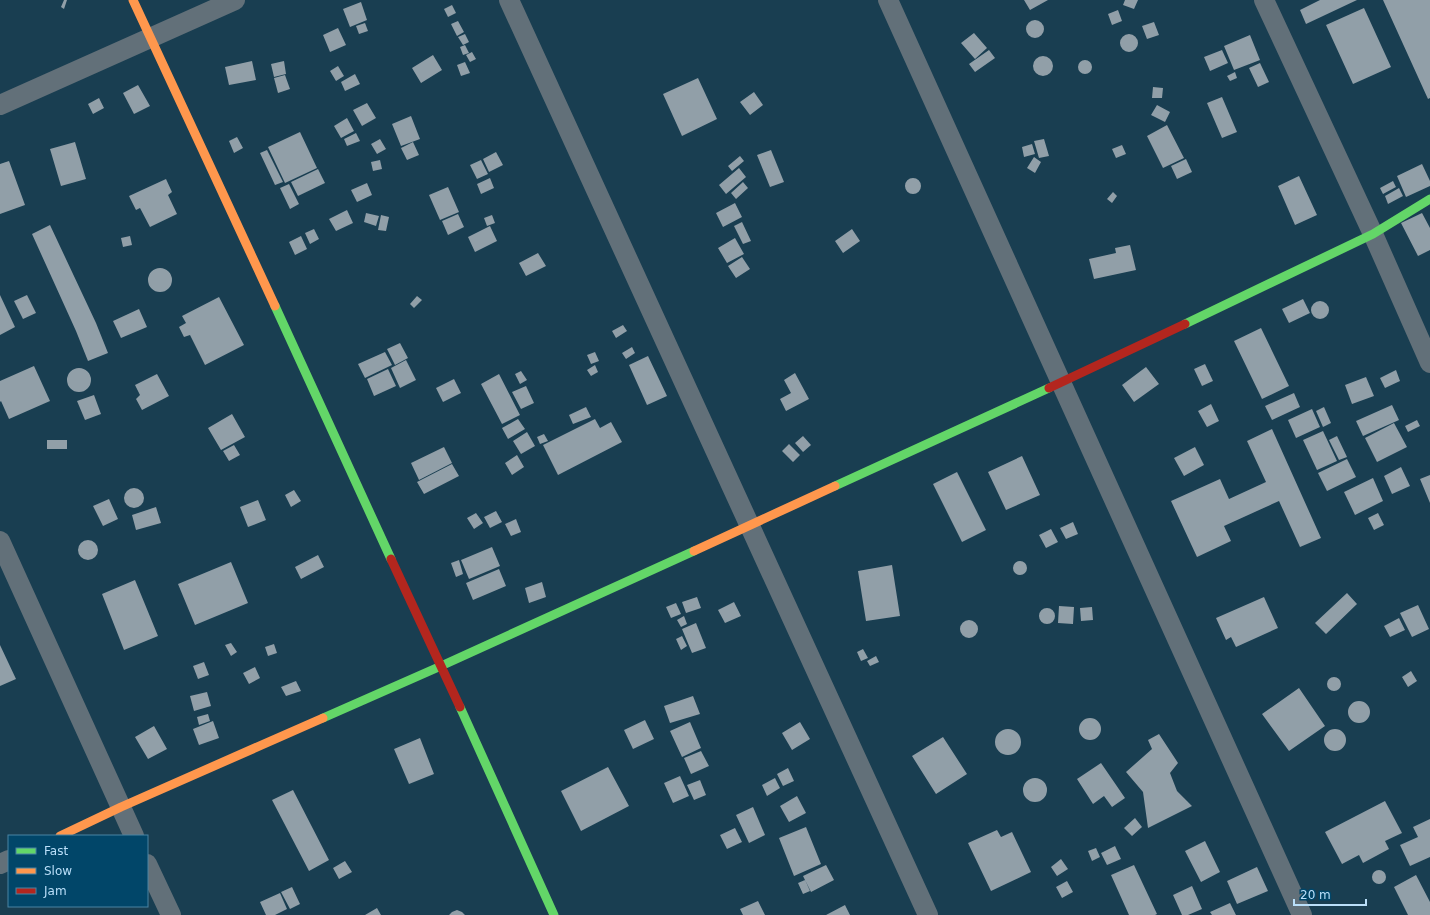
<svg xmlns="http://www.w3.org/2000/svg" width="1430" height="915" font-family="'DejaVu Sans',sans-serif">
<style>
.building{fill:#919fa8}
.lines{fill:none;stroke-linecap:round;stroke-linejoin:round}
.street{stroke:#627079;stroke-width:20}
.fast{stroke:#63d668;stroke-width:9}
.slow{stroke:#ff974d;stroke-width:9}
.jam{stroke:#b3261e;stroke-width:9}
</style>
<rect width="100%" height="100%" fill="#193e51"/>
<path class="building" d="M64 0H67L64 9 61 7Z
M1024 0H1048L1030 10Z
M1125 0H1138L1134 9 1123 5Z
M1320 0H1357L1306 24 1300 10Z
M1383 0H1430V98L1428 99Z
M361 2 367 20 350 27 343 9Z
M452 5 456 13 448 17 444 9Z
M1364 8 1391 67 1353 84 1326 25Z
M1118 10 1122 21 1112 25 1108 14Z
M1026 29a9 9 0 1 1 18 0a9 9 0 1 1-18 0Z
M458 21 464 32 457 36 451 24Z
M1154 22 1159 35 1147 39 1142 26Z
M365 23 368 31 359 34 356 26Z
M338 28 346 45 330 52 323 35Z
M974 33 987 48 975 59 961 43Z
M1120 43a9 9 0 1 1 18 0a9 9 0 1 1-18 0Z
M465 34 469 42 463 45 458 37Z
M1250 35 1260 60 1234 70 1224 46Z
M465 45 469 53 463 55 460 47Z
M989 50 995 58 975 72 969 64Z
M1222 50 1228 63 1210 71 1204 57Z
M472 52 476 59 470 62 466 55Z
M433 55 442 70 421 83 412 68Z
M1033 66a10 10 0 1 1 20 0a10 10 0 1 1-20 0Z
M1078 67a7 7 0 1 1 14 0a7 7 0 1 1-14 0Z
M252 61 256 80 229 85 225 67Z
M284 61 286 74 274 77 271 64Z
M465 62 470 73 461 76 457 65Z
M1260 63 1269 82 1258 87 1249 68Z
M338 66 344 76 336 81 330 71Z
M1235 72 1237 78 1230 81 1227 76Z
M355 74 360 84 345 91 341 82Z
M285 75 290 89 278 93 274 78Z
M698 78 717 119 682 136 663 94Z
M138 85 150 106 134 114 123 93Z
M1153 87 1163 88 1162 98H1152Z
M754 92 763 105 750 115 740 102Z
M1222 97 1237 132 1222 138 1207 103Z
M99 98 104 108 93 114 88 104Z
M367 103 376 118 362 126 353 110Z
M1157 105 1170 112 1165 122 1151 115Z
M411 116 420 139 401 146 392 124Z
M347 118 354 131 341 138 334 126Z
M1167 125 1184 158 1163 168 1147 136Z
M300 132 317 168 285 183 268 147Z
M356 133 360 141 347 146 344 139Z
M237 137 243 148 234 153 229 141Z
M380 139 386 149 377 154 371 144Z
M1044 139 1049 156 1039 158 1034 141Z
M75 142 86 179 61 186 50 149Z
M413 142 419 155 407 160 401 148Z
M1032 144 1035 154 1024 157 1022 147Z
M1122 145 1126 154 1116 158 1112 149Z
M267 150 283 182 275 185 260 153Z
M771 150 784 182 770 187 757 155Z
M496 152 503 165 489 172 483 159Z
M740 156 744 161 732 171 728 166Z
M1034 157 1041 162 1035 173 1027 168Z
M1186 159 1192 172 1177 179 1171 166Z
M380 160 382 169 373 171 371 162Z
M481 160 488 174 477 179 470 165Z
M9 161 25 205 0 214V164Z
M1422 164 1430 181V186L1406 197 1397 176Z
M739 168 746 177 726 194 719 185Z
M318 169 325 183 298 196 291 182Z
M1299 176 1317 215 1295 225 1278 186Z
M490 178 494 188 481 194 477 184Z
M905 186a8 8 0 1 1 16 0a8 8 0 1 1-16 0Z
M166 179 172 192 168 195 177 214 150 227 140 208 136 210 129 196Z
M1393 181 1396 187 1383 194 1380 188Z
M743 182 748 188 736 199 731 193Z
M367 183 372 195 357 202 351 190Z
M289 184 299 204 290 209 280 188Z
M448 187 459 212 440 220 429 195Z
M1399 188 1403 196 1388 204 1385 196Z
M1113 192 1117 196 1112 203 1107 199Z
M735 203 742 217 723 227 716 213Z
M347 210 353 223 336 231 329 219Z
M366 213 379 216 376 226 364 222Z
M1422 213 1430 228V250L1418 256 1401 223Z
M458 214 464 227 448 235 442 221Z
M381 215 389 217 386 231 378 230Z
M492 215 495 223 487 226 484 218Z
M742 222 751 241 743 244 734 226Z
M50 225 96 323 108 353 88 361 76 331 32 234Z
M490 226 497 241 475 252 468 237Z
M314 229 319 239 310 244 305 233Z
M852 229 860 241 843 253 835 241Z
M130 236 132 245 123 247 121 238Z
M301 236 307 249 295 255 289 242Z
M735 238 744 254 727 263 718 248Z
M1130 245 1136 270 1094 279 1089 259 1116 253 1115 248Z
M538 253 546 266 526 276 519 263Z
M742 257 750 269 736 278 728 266Z
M148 280a12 12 0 1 1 24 0a12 12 0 1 1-24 0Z
M0 295 15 327 0 335Z
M27 295 36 313 23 319 14 301Z
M417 296 422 300 414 308 410 304Z
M219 297 244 345 205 365 190 335 184 337 179 327 186 323 182 316Z
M1303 299 1310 313 1289 323 1282 309Z
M1311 310a9 9 0 1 1 18 0a9 9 0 1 1-18 0Z
M139 309 147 327 121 338 113 321Z
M623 325 627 331 616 338 612 331Z
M1261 328 1289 386 1262 399 1234 341Z
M400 343 408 358 395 365 387 349Z
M632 347 635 353 626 359 622 353Z
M385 352 392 365 365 378 358 364Z
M595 352 599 361 591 364 587 355Z
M648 356 667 396 647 405 629 365Z
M406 360 416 380 400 388 391 368Z
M1205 364 1213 381 1202 386 1194 369Z
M595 365 598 372 591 376 587 370Z
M34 366 50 401 9 419 1 401 0 402V381Z
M1146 367 1159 384 1134 402 1122 385Z
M67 380a12 12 0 1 1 24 0a12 12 0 1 1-24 0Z
M388 369 396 386 374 396 367 379Z
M1396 370 1400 381 1385 388 1380 378Z
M521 371 527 380 520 384 515 374Z
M795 373 809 399 786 411 780 399 791 393 784 380Z
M157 374 169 396 142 410 136 399 140 395 135 385Z
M499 374 520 415 502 424 481 384Z
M1366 377 1374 396 1352 404 1345 385Z
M454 379 461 393 443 402 436 388Z
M526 386 534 403 521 409 512 392Z
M1294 393 1300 407 1272 420 1265 406Z
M94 395 101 414 85 420 77 401Z
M1211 404 1219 421 1207 427 1198 411Z
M1392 405 1399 420 1363 436 1356 421Z
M586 407 591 417 573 424 569 415Z
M1324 407 1331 423 1323 427 1316 411Z
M1312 409 1320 427 1296 438 1288 420Z
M232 414 245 437 221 450 208 428Z
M518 419 525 429 508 439 502 428Z
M595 419 600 428 611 422 622 442 558 475 543 445Z
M1417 420 1420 426 1408 432 1405 426Z
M1394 423 1407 447 1377 462 1365 438Z
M1272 429 1321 538 1300 547 1279 501 1224 526 1231 541 1197 557 1171 501 1220 479 1229 499 1266 482 1247 441Z
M1323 431 1337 461 1317 470 1303 440Z
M527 432 535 446 521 454 513 441Z
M544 434 548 441 540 444 537 437Z
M803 436 811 445 803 452 795 443Z
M1337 436 1347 457 1339 460 1329 440Z
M47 440H67V449H47Z
M789 444 800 455 793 462 782 451Z
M234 445 240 455 229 461 223 451Z
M444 447 452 463 419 480 411 463Z
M1195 447 1204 465 1184 476 1174 458Z
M517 455 524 467 512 475 505 463Z
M1022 456 1040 495 1006 510 988 472Z
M1347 459 1356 477 1327 491 1318 473Z
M452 464 459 476 424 494 417 482Z
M1401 467 1410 486 1392 494 1384 476Z
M957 472 986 530 962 542 933 484Z
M1430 475V503L1420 479Z
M1373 478 1383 501 1355 515 1344 492Z
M124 498a10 10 0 1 1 20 0a10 10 0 1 1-20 0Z
M294 490 301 501 291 507 285 495Z
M109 499 118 519 103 526 93 506Z
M258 500 266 520 248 527 240 507Z
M156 507 161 523 136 530 132 515Z
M496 511 502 522 490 528 484 517Z
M476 513 483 523 474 529 467 518Z
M1378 513 1384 525 1374 530 1368 518Z
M516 519 521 532 511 536 505 524Z
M1073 522 1078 534 1066 539 1060 528Z
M1051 529 1058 542 1046 548 1039 535Z
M78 550a10 10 0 1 1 20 0a10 10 0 1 1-20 0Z
M492 547 500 566 469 579 461 560Z
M318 555 324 567 301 579 295 567Z
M459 560 463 574 456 577 451 563Z
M1013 568a7 7 0 1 1 14 0a7 7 0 1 1-14 0Z
M231 562 248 603 195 625 178 584Z
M892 565 900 616 866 621 858 571Z
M499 569 506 586 473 600 466 583Z
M135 580 158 636 124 650 102 594Z
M542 582 546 597 529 603 525 588Z
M1347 593 1357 604 1326 634 1315 623Z
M697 597 701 608 686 613 682 602Z
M1264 597 1278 628 1236 647 1231 637 1226 640 1216 618Z
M734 602 741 616 725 623 718 610Z
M676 603 681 614 671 618 666 607Z
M1418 605 1429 629 1412 637 1400 613Z
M1059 606 1074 607 1073 624 1058 623Z
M1092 607 1093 620 1081 621 1080 608Z
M1039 616a8 8 0 1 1 16 0a8 8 0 1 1-16 0Z
M684 616 687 624 681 627 677 620Z
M1399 618 1405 630 1390 637 1384 626Z
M960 629a9 9 0 1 1 18 0a9 9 0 1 1-18 0Z
M696 623 706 648 692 653 682 629Z
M682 636 687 646 681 650 676 639Z
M231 643 237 652 231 656 225 645Z
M274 644 277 653 268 656 265 647Z
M0 645 16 679 0 686Z
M863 649 868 658 861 661 857 652Z
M876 656 879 662 870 666 867 661Z
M204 662 209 675 198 679 193 666Z
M255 667 260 678 249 684 243 673Z
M1411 671 1417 681 1408 687 1402 677Z
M1327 684a7 7 0 1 1 14 0a7 7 0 1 1-14 0Z
M296 681 301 691 286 696 281 687Z
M1299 688 1325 726 1289 751 1262 714Z
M207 692 211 706 194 711 190 696Z
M693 696 700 714 670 723 664 706Z
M1348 712a11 11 0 1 1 22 0a11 11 0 1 1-22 0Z
M208 714 210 721 199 725 197 717Z
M1079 729a11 11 0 1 1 22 0a11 11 0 1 1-22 0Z
M645 720 654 739 633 749 624 730Z
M213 721 219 738 199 745 193 729Z
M690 722 701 748 682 757 670 731Z
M800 722 810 739 792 750 782 733Z
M154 726 167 749 148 759 135 737Z
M1324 740a11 11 0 1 1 22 0a11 11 0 1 1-22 0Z
M995 742a13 13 0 1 1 26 0a13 13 0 1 1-26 0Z
M1159 734 1178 763 1170 773 1177 791 1192 806 1148 828 1143 792 1126 772 1152 749 1148 740Z
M943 737 967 774 936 794 912 756Z
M420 738 434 774 409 784 394 749Z
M701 751 709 766 691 774 684 758Z
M1101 763 1125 798 1112 807 1104 796 1093 804 1077 779Z
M608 767 629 806 581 831 561 791Z
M788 768 794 781 783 786 777 774Z
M680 776 689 796 673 803 664 783Z
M1023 790a12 12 0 1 1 24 0a12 12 0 1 1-24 0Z
M775 778 780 788 767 796 762 785Z
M700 780 706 795 694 800 687 785Z
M293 790 329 860 309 871 272 800Z
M797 796 806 813 789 822 780 806Z
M1385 801 1402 833 1385 841 1389 849 1363 863 1359 855 1342 864 1325 832Z
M753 807 765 835 749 843 736 815Z
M1135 818 1142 827 1132 836 1124 828Z
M1430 819V857L1410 866 1400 845 1418 837 1413 827Z
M806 827 821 864 794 876 779 838Z
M735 828 742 842 727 849 720 835Z
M997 830 1001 837 1012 832 1031 872 991 891 968 843Z
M1205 841 1220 872 1201 882 1185 851Z
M1115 846 1121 859 1107 865 1101 853Z
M1096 848 1100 857 1092 861 1088 851Z
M1061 859 1068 869 1057 876 1051 867Z
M345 861 352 872 339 879 333 868Z
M826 865 834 880 811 892 803 876Z
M1134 865 1157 914 1155 915H1129L1111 875Z
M1257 867 1268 891 1237 904 1227 881Z
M1372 877a7 7 0 1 1 14 0a7 7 0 1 1-14 0Z
M1416 875 1430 902V915H1408L1394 887Z
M805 880 810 891 803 894 798 883Z
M1067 881 1073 892 1062 898 1056 887Z
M1192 886 1202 909 1188 915H1182L1173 895Z
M292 887 300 904 290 909 281 892Z
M280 893 287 909 275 915H266L260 902Z
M758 901 765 915H743L740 909Z
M1230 903 1236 915H1212L1210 912Z
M845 905 850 915H826Z
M377 908 381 915H365Z
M457 910 462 912 465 915H449L452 912Z"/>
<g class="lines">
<path class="street" d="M509 0 928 915
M888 0 1302 915
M1264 0 1373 234 1430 363
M0 105 235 0
M0 541 134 836
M0 864 9 860
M147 864 171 915"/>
<path class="fast" d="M275 306 391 559
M1185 324 1373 234 1430 199
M835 486 1049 388
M460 707 554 915
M323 718 441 666 694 551"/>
<path class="slow" d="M133 0 275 306
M694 551 835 486
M60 836 121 807 323 718"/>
<path class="jam" d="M1049 388 1185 324
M391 559 460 707"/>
</g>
<rect x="8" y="835" width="140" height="72" fill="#014669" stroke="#4b83a3"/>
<rect x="16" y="848" width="20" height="6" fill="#63d668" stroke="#4b83a3"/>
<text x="44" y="855" font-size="12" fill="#badff9">Fast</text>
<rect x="16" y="868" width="20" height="6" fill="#ff974d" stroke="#4b83a3"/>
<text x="44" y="875" font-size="12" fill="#badff9">Slow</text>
<rect x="16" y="888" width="20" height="6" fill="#b3261e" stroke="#4b83a3"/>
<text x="44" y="895" font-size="12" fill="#badff9">Jam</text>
<path d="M1294 899v6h72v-6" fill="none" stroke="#badff9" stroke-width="2"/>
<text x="1300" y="899" font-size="12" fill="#badff9" stroke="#014669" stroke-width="3" paint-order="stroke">20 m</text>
</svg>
